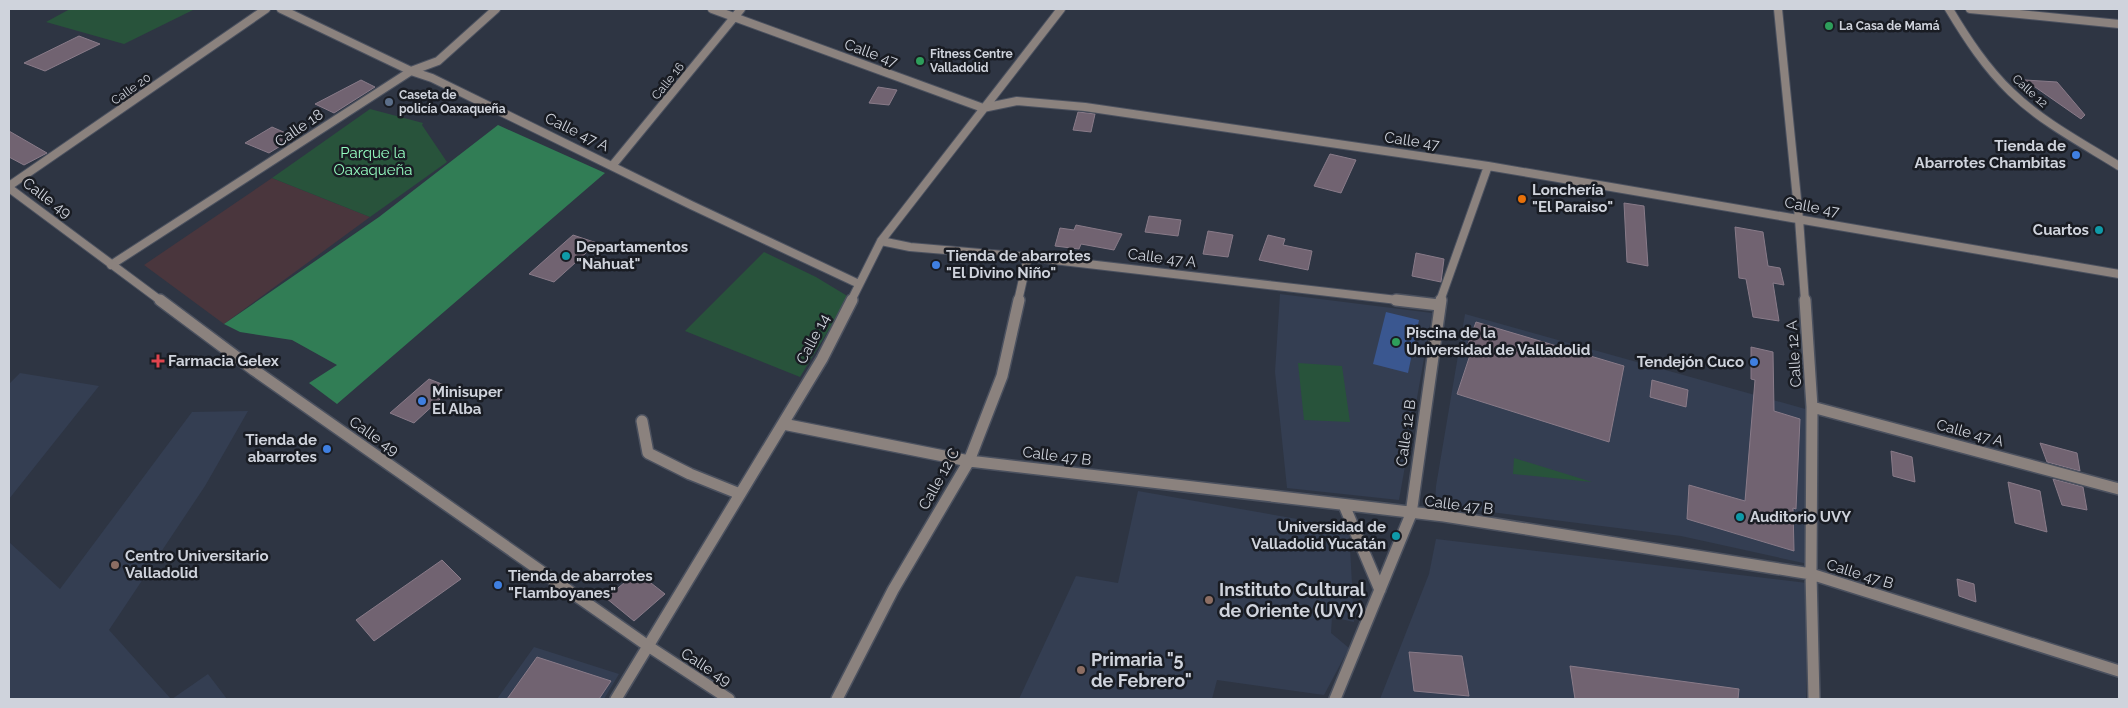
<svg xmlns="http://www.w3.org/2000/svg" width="2128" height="708" font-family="Raleway,sans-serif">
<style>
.commercial{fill:#4a363d}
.built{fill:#343e52}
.green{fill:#28533b}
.forest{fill:#317d55}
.water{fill:#3a5790}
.building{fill:#716371;stroke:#897b89}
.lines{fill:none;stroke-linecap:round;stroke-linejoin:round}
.minor-far1-casing{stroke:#4b515f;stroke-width:10}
.minor-casing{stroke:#4b515f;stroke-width:14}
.tertiary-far1-casing{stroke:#4b515f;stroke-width:10}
.tertiary-casing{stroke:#4b515f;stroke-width:14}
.minor-far1{stroke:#8b827e;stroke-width:8}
.minor{stroke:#8b827e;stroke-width:11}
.tertiary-far1{stroke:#8b827e;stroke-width:8}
.tertiary{stroke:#8b827e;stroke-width:11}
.leisure-dot{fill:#2e9e5b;stroke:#191c23;stroke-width:2}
.service-dot{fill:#5c6f8a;stroke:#191c23;stroke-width:2}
.shop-dot{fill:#3f7fe0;stroke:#191c23;stroke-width:2}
.food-dot{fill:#e8710a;stroke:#191c23;stroke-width:2}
.culture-dot{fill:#0f9aa8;stroke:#191c23;stroke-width:2}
.health-dot{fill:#e0444e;stroke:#191c23;stroke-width:2}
.education-dot{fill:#8d6e63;stroke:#191c23;stroke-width:2}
.labels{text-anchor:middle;stroke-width:5;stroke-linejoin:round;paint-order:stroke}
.far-poi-label{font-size:12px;font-weight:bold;fill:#cfd3dc;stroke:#191c23;text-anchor:start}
.far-street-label{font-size:12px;fill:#cfd3dc;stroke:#191c23}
.street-label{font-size:15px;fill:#cfd3dc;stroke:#191c23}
.poi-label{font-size:15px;font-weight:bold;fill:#cfd3dc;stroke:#191c23;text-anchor:start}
.park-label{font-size:15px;fill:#95fdc1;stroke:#191c23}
.near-poi-label{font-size:18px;font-weight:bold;fill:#cfd3dc;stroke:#191c23;text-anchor:start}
</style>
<rect width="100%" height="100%" fill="#2e3543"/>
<path class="commercial" d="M272 178 370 217 224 324 144 265Z"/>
<path class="built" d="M1280 294 1432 313 1399 500 1287 488 1275 372Z
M1465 314 1809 410 1808 564 1681 536 1435 505 1436 486Z
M20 373 99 386 9 499V384Z
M248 411 205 486 109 630 171 699H9V542L60 589 192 412Z
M1138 491 1349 528 1354 622 1332 617 1331 633 1349 648 1324 695 1217 680 1212 699H1019L1076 576 1118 583Z
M1436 539 1807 583 1806 699H1380L1429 574Z
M534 647 619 674 604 699H497Z
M208 674 227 699H172Z"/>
<path class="green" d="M70 9H195L124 44 46 22Z
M370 109 423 123 422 125 447 162 370 217 272 178Z
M764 252 816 277 849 297 800 377 685 331Z
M1298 363 1342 366 1350 422 1304 420Z
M1514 458 1592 482 1513 474Z"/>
<path class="forest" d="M498 125 605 173 337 404 309 383 337 365 292 340 240 332 224 324 379 217Z"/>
<path class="water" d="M1386 312 1419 320 1408 373 1373 364Z"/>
<path class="building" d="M79 36 100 44 45 71 24 63Z
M361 80 375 87 334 113 315 104Z
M2025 80 2057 82 2085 115 2081 119Z
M878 87 897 90 889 105 869 103Z
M1078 112 1095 114 1091 132 1073 130Z
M272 127 295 137 269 153 245 143Z
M9 131 47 153 24 165 9 157Z
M1330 154 1356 160 1341 193 1314 186Z
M1624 203 1644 206 1648 266 1627 262Z
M1149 216 1181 220 1178 236 1145 232Z
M1076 225 1122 234 1114 250 1081 244 1079 249 1055 246 1060 228 1074 230Z
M1735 227 1763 232 1768 266 1780 268 1784 285 1773 283 1779 321 1753 317 1746 279 1739 278Z
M1208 231 1233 235 1228 257 1203 254Z
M573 235 597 243 554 282 529 274Z
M1268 235 1285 239 1283 245 1312 251 1308 270 1259 260Z
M1416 253 1444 259 1441 282 1412 276Z
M1476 322 1624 366 1609 442 1457 394 1473 346 1468 344Z
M1751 347 1773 352 1774 411 1800 419 1796 509 1793 508 1794 551 1687 519 1689 485 1745 501 1755 380 1751 379Z
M429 379 452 388 414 423 390 413Z
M1652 380 1688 390 1686 407 1650 397Z
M2040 443 2077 453 2080 471 2047 462Z
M1891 451 1912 457 1915 482 1893 476Z
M2053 479 2083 487 2087 510 2062 505Z
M2008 482 2040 491 2047 532 2015 523Z
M442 560 461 579 374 641 356 620Z
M637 572 665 594 634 621 606 598Z
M1957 579 1974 584 1976 602 1959 596Z
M1409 652 1462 656 1469 696 1414 691Z
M537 657 611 681 599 699H507Z
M1570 666 1739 689 1738 699H1575Z"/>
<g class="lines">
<g class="minor-far1-casing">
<path id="minor-far1" d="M281 9 411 71 432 78 691 205 859 284
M712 9 983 108 1017 101 1085 107 1488 166 2119 274
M1778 9 1799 219 1805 301
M1970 9 2119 24
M612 166 741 9
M9 186 266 9
M881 241 910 247 1028 257 1406 301
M111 265 411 71 438 61 496 9
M851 301 881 241 1061 9
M1018 301 1028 257
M1440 301 1488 166"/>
</g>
<g class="minor-casing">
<path id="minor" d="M1396 300 1439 305
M1805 300 1812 407 1811 574 1814 699
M1812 407 2119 489
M642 421 648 453 690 474 740 494
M783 424 969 461 1444 516 1811 574 2119 671
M1344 505 1380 590
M616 699 822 359 852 300
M837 699 893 590 969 461 1002 376 1019 300
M1335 699 1411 514 1441 300"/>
</g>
<g class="tertiary-far1-casing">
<path id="tertiary-far1" d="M1949 9C1967 39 1986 68 2011 92 2042 122 2082 143 2119 166
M9 188 161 301"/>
</g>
<g class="tertiary-casing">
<path id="tertiary" d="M160 300 254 370 648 646 729 699"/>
</g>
<use href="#minor-far1" class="minor-far1"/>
<use href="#minor" class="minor"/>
<use href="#tertiary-far1" class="tertiary-far1"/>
<use href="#tertiary" class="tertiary"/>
</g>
<g class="leisure-dot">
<circle cx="1829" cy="26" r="5"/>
<circle cx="920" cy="61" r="5"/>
<circle cx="1396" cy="342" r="5"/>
</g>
<circle class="service-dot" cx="389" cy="102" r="5"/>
<g class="shop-dot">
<circle cx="2076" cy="155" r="5"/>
<circle cx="936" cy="265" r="5"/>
<circle cx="1754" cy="362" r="5"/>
<circle cx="422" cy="401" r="5"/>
<circle cx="327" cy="449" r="5"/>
<circle cx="498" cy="585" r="5"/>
</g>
<circle class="food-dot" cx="1522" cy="199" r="5"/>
<g class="culture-dot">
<circle cx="2099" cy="230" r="5"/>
<circle cx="566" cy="256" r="5"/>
<circle cx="1740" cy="517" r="5"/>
<circle cx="1396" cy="536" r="5"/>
</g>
<path class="health-dot" d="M155.5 353.5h5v5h5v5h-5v5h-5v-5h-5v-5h5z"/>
<g class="education-dot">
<circle cx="115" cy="565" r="5"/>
<circle cx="1209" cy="600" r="5"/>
<circle cx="1081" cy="670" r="5"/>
</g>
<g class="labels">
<g class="far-poi-label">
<text x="1839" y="30">La Casa de Mamá</text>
<text x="930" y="58">Fitness Centre<tspan x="930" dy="14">Valladolid</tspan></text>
<text x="399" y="99">Caseta de<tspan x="399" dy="14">policía Oaxaqueña</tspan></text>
</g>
<g class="far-street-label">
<text transform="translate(668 81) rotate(-51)" y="4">Calle 16</text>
<text transform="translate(131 89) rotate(-35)" y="4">Calle 20</text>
<text transform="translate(2030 91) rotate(42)" y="4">Calle 12</text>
</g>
<g class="street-label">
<text transform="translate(871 53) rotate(20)" y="5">Calle 47</text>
<text transform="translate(299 128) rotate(-34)" y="5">Calle 18</text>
<text transform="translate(577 132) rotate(26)" y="5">Calle 47 A</text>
<text transform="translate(1412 141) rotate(8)" y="5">Calle 47</text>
<text transform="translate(47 198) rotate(37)" y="5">Calle 49</text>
<text transform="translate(1812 207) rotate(10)" y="5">Calle 47</text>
<text transform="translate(1162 258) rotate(7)" y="5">Calle 47 A</text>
<text transform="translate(813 339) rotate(-62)" y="5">Calle 14</text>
<text transform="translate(1794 354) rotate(-94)" y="5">Calle 12 A</text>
<text transform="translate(1406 433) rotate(-82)" y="5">Calle 12 B</text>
<text transform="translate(1970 433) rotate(15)" y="5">Calle 47 A</text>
<text transform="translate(374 436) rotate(35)" y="5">Calle 49</text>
<text transform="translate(1057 456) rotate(7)" y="5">Calle 47 B</text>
<text transform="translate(939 479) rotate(-61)" y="5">Calle 12 C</text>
<text transform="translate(1459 505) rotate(7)" y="5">Calle 47 B</text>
<text transform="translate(1860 574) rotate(17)" y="5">Calle 47 B</text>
<text transform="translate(706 667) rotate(33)" y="5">Calle 49</text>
</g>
<g class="poi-label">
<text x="2066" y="151" text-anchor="end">Tienda de<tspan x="2066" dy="17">Abarrotes Chambitas</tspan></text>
<text x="1532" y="195">Lonchería<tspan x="1532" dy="17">"El Paraiso"</tspan></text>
<text x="2089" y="235" text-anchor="end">Cuartos</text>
<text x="576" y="252">Departamentos<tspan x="576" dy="17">"Nahuat"</tspan></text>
<text x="946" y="261">Tienda de abarrotes<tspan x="946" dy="17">"El Divino Niño"</tspan></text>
<text x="1406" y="338">Piscina de la<tspan x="1406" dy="17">Universidad de Valladolid</tspan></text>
<text x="168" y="366">Farmacia Gelex</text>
<text x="1744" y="367" text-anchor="end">Tendejón Cuco</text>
<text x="432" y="397">Minisuper<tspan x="432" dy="17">El Alba</tspan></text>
<text x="317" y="445" text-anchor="end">Tienda de<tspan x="317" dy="17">abarrotes</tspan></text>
<text x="1750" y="522">Auditorio UVY</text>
<text x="1386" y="532" text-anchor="end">Universidad de<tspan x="1386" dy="17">Valladolid Yucatán</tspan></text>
<text x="125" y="561">Centro Universitario<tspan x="125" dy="17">Valladolid</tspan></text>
<text x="508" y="581">Tienda de abarrotes<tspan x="508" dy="17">"Flamboyanes"</tspan></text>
</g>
<g class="park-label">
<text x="373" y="158">Parque la<tspan x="373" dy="17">Oaxaqueña</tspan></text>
</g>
<g class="near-poi-label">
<text x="1219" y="596">Instituto Cultural<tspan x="1219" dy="21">de Oriente (UVY)</tspan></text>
<text x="1091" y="666">Primaria "5<tspan x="1091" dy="21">de Febrero"</tspan></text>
</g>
</g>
<rect width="2128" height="708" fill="none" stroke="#cfd3dc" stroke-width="20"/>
</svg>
